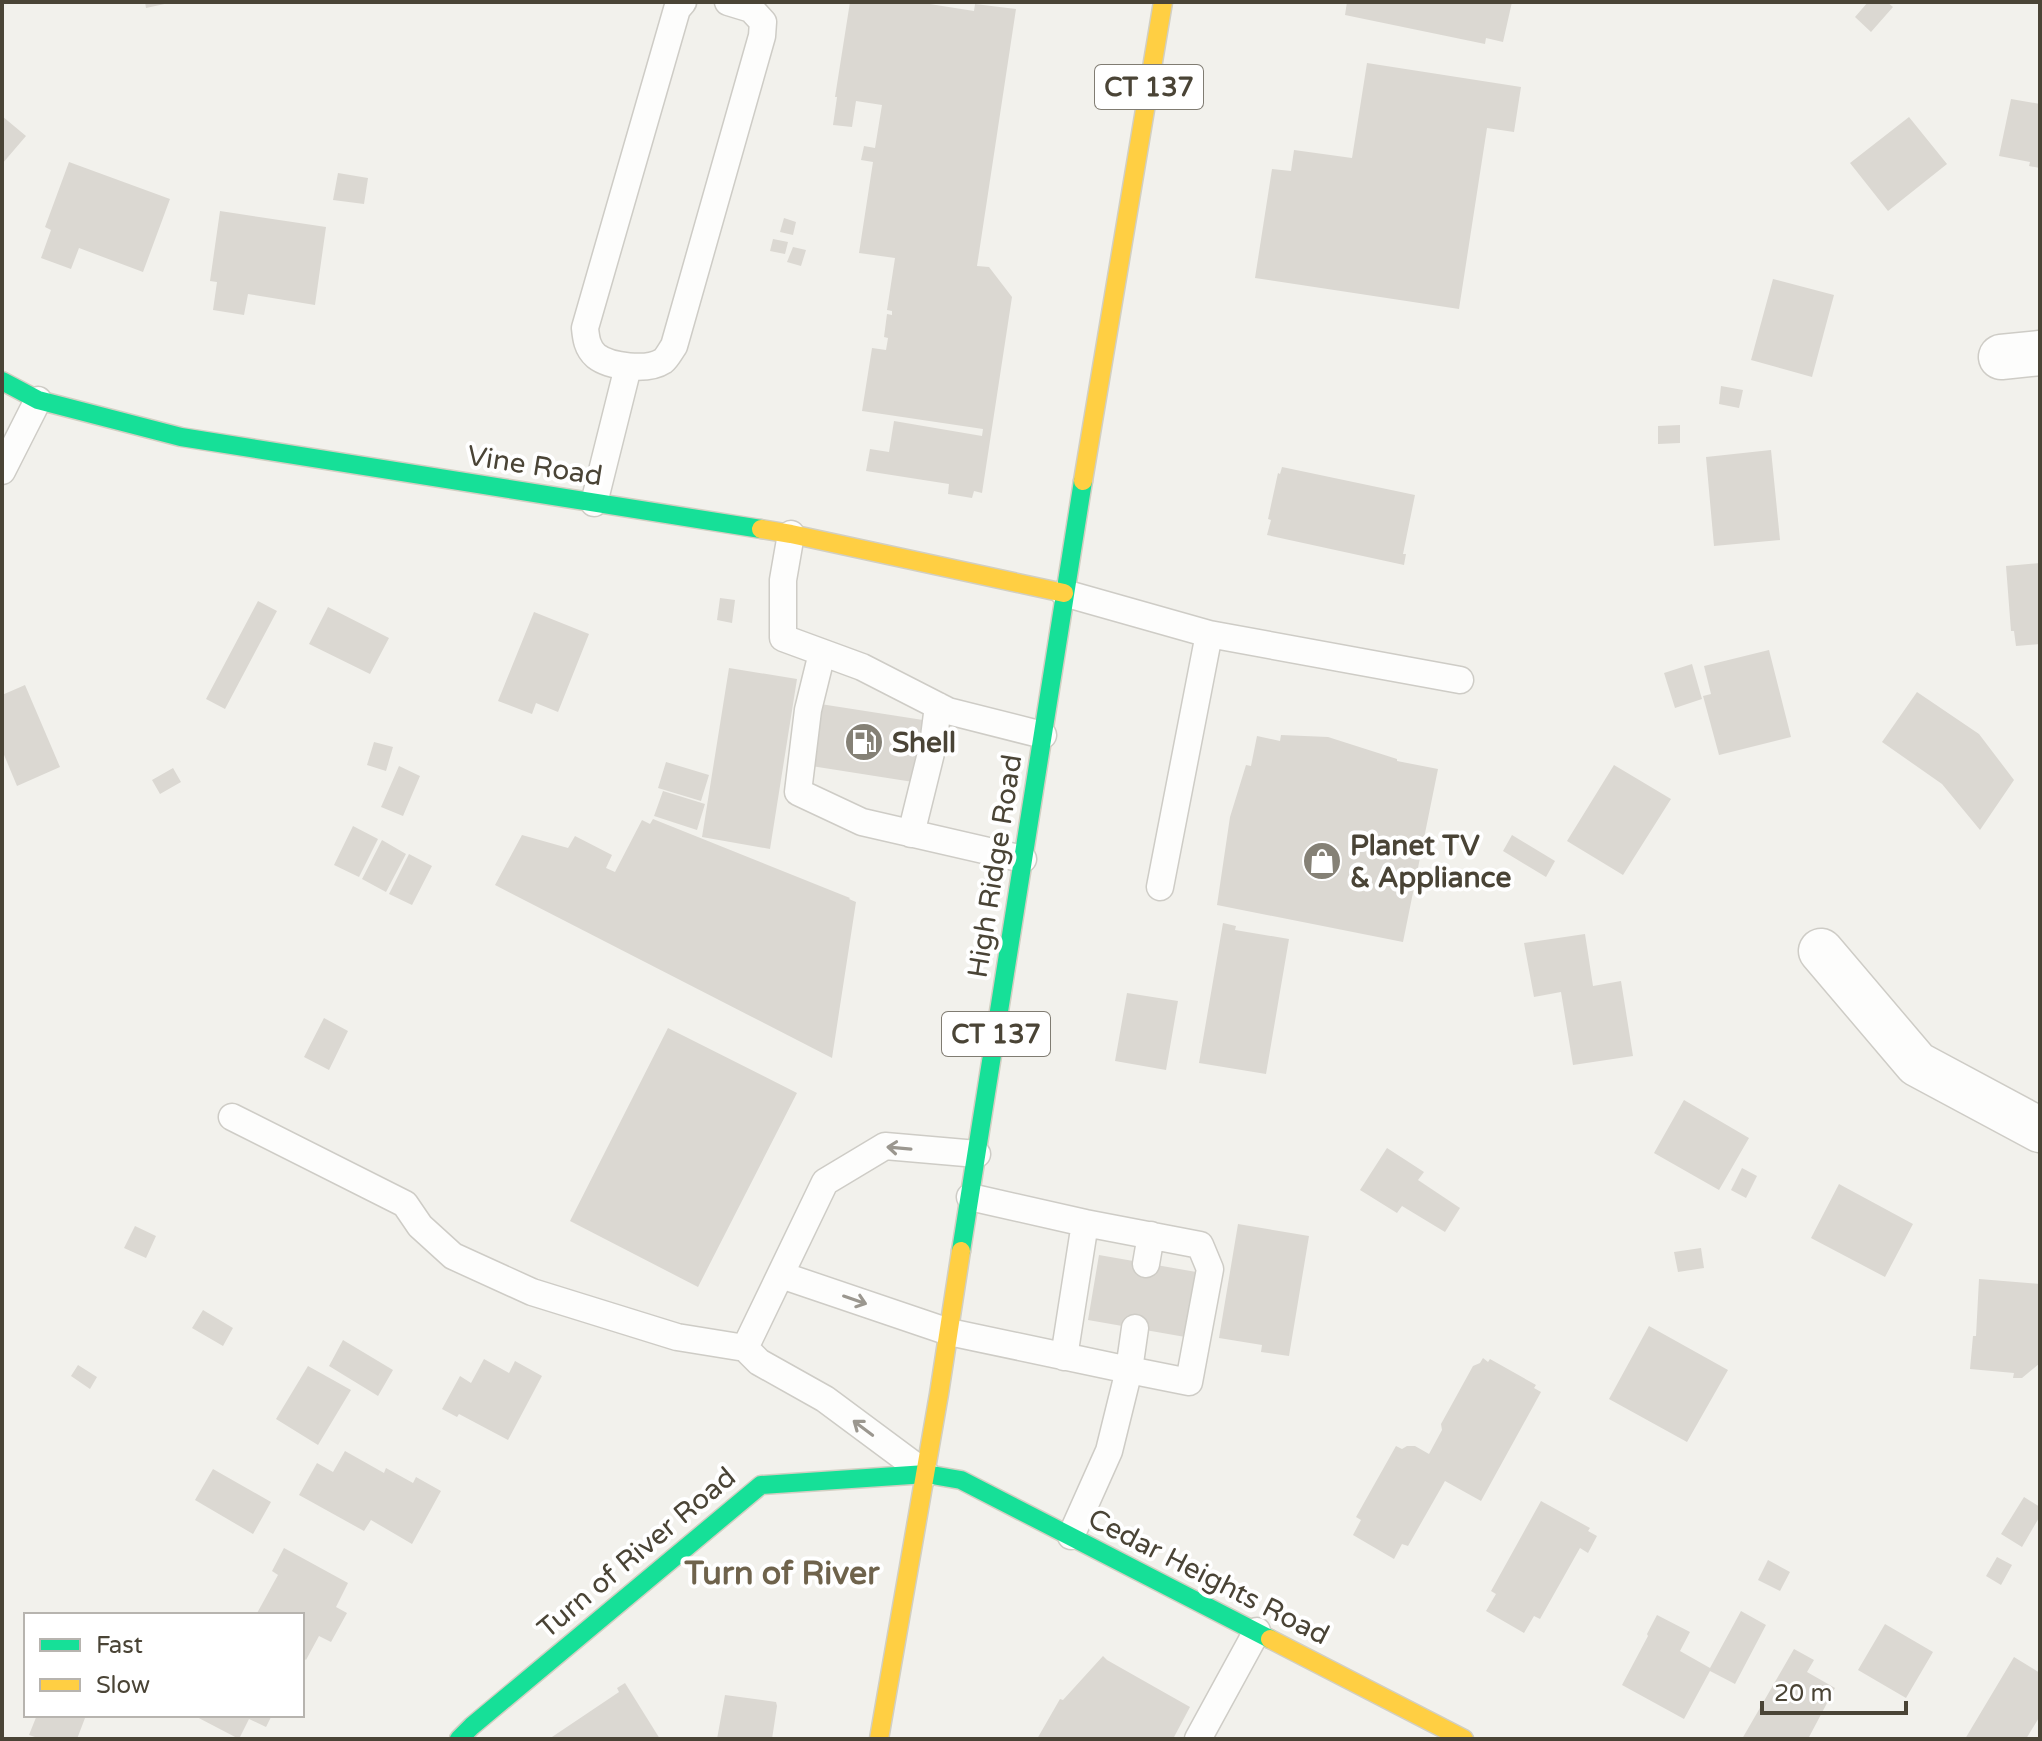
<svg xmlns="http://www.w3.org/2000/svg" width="2042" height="1741" font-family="'Varela Round',sans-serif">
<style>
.building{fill:#dbd8d2}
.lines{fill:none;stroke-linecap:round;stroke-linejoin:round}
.lane-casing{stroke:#ceccc6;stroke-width:29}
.street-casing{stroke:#ceccc6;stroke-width:47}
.fast-casing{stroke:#d2cfc2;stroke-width:21}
.slow-casing{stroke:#d2cfc2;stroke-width:21}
.lane{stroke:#fdfdfc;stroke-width:26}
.street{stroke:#fdfdfc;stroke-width:44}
.fast{stroke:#16e098;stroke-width:18}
.slow{stroke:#ffcf43;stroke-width:18}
.oneway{stroke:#9b978f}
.labels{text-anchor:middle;stroke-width:8;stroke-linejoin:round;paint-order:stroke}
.shield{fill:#fff;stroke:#807c72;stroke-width:2}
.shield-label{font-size:26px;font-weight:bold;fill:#4a4436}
.street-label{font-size:28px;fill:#4a4436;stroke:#fff}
.poi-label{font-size:28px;font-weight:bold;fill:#4a4436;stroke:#fff;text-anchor:start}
.quarter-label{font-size:32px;font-weight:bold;fill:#6f634c;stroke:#fff}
</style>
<rect width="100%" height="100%" fill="#f2f1ec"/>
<path class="building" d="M145 2H168L169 3 146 8Z
M850 2H917L974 11 975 4 1016 9 977 266 989 267 1012 297 982 493 974 491 972 498 948 494 949 484 866 471 870 449 889 452 894 421 982 436 983 429 862 411 872 348 886 350 888 338 884 337 887 314 892 315V311L887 310 895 258 859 253 873 162 861 160 864 146 875 148 882 105 856 101 852 127 833 125 837 97H835Z
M1347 2H1512L1503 42 1486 38 1485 44 1345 15Z
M1868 2H1887L1893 7 1871 32 1855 17Z
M1367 63 1521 87 1514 132 1487 128 1459 309 1255 278 1272 169 1291 171 1294 150 1352 158Z
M2011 99 2040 104V168L2029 166 2030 162 1999 156Z
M2 116 26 136 2 164Z
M1909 117 1947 164 1888 211 1850 163Z
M69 162 170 199 143 272 79 248 71 269 41 258 51 230 45 227Z
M338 173 368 178 364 204 333 200Z
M220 211 326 227 315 305 248 294 244 315 213 310 217 282 210 281Z
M784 218 796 222 793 235 780 232Z
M773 239 788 242 785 254 770 251Z
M793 247 806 250 801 266 787 262Z
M1773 279 1834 295 1812 377 1751 360Z
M1721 386 1743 390 1739 408 1719 404Z
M1680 425V443L1658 444V426Z
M1771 450 1780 540 1714 546 1706 457Z
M1282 467 1415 495 1403 554H1406L1404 565 1267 535 1271 520 1268 519 1278 473 1280 474Z
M2040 563V644L2016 646 2014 631H2011L2006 566Z
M720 598 735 600 732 623 717 620Z
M258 601 277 611 225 709 206 699Z
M328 607 389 638 370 674 309 644Z
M534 612 589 634 558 712 536 703 532 714 498 701Z
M1769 650 1791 737 1719 755 1703 696 1711 694 1704 666Z
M1692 664 1702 699 1675 708 1664 673Z
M729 668 797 679 770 849 702 837Z
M25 685 60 767 17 786 2 750V695Z
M1917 692 1979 734 2014 780 1980 830 1942 784 1882 742Z
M814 703 923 720 913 782 805 765Z
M1281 735 1328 737 1397 759V761L1438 769 1403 942 1217 905 1230 817 1246 765 1251 766 1257 736 1280 741Z
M374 742 393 747 386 771 367 765Z
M666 762 709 775 701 801 658 788Z
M1614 765 1671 799 1623 875 1567 841Z
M399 766 420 776 403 816 381 807Z
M173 768 181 782 160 794 152 780Z
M663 791 705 804 697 830 654 816Z
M653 819 850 898 849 899 856 902 832 1058 495 885 522 835 568 848 575 836 612 855 606 868 615 872 642 820 650 824Z
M353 826 378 839 359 877 334 865Z
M1512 835 1555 861 1546 877 1503 851Z
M382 840 406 854 386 892 362 879Z
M409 854 432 866 412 905 389 894Z
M1223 923 1236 926 1235 930 1289 939 1266 1074 1199 1063Z
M1585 934 1593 986 1621 981 1633 1056 1573 1065 1561 992 1534 997 1524 943Z
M1127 993 1178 1001 1166 1070 1115 1061Z
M324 1018 348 1031 329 1070 304 1057Z
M668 1028 797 1093 698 1287 570 1221Z
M1684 1100 1749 1138 1719 1190 1654 1153Z
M1387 1148 1424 1172 1418 1180 1460 1208 1445 1232 1402 1206 1397 1213 1360 1190Z
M1742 1168 1757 1176 1746 1198 1731 1190Z
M1839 1184 1913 1224 1885 1277 1811 1238Z
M1238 1224 1309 1236 1289 1356 1261 1352 1262 1345 1219 1338Z
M135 1226 156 1236 146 1258 124 1248Z
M1701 1248 1704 1268 1678 1272 1674 1252Z
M1099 1255 1202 1273 1191 1338 1088 1320Z
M1979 1279 2040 1284V1363L2022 1378H2013L2014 1373 1970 1369 1973 1336H1976Z
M203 1310 233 1328 223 1346 192 1328Z
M1649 1326 1728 1370 1687 1442 1609 1399Z
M343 1340 393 1370 378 1396 329 1366Z
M1483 1358 1488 1362 1490 1359 1536 1385 1534 1388 1541 1392 1481 1501 1445 1481 1408 1546 1402 1544 1394 1559 1353 1535 1361 1520 1356 1517 1396 1446 1402 1449 1407 1446H1415L1429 1454 1442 1430 1441 1424 1473 1366 1480 1363Z
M484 1359 509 1373 515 1361 542 1376 508 1440 459 1414 457 1417 442 1409 460 1376 471 1383Z
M78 1365 97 1377 90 1389 71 1376Z
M308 1366 351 1390 318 1445 276 1419Z
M345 1451 384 1473 386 1468 413 1483 416 1477 441 1491 412 1544 371 1520 364 1531 299 1495 317 1463 333 1472Z
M213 1469 271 1502 253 1534 195 1500Z
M2024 1497 2040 1507V1516L2022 1547 2001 1534Z
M1541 1501 1590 1528 1588 1531 1597 1536 1588 1553 1580 1548 1540 1619 1534 1616 1524 1633 1486 1611 1496 1594 1491 1591Z
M284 1548 348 1583 336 1607 347 1613 331 1642 319 1636 306 1660 302 1657V1615H256L278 1575 272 1571Z
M1997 1557 2012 1565 2001 1585 1986 1576Z
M1768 1560 1790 1572 1780 1591 1758 1580Z
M1741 1611 1766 1625 1735 1684 1710 1671 1684 1719 1622 1685 1648 1636 1647 1634 1657 1615 1690 1632 1680 1651 1710 1668Z
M1885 1624 1933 1652 1906 1698 1858 1670Z
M1794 1649 1814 1660 1807 1672 1835 1688 1808 1739H1742Z
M1103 1656 1107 1660 1190 1707 1173 1739H1037L1060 1699 1063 1700Z
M2014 1657 2040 1673V1716L2026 1739H1965Z
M625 1683 660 1739H549L619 1692 617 1688Z
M725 1695 776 1702 777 1706 772 1739H717Z
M37 1715H77L85 1718 77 1739H41L29 1735Z
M193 1715H272L266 1727 249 1719 239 1739Z"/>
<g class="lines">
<g class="lane-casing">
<path id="lane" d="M683 2 677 9 585 328C586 338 587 348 596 356 610 367 648 371 663 361 667 358 671 350 674 346L762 36 763 22 751 9 728 2
M2 471 38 400
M594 503 628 367
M791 534 783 580V638L862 667 948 711 1043 735
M1064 593 1209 634 1460 680
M822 653 808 710 798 792 862 822 1023 859
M911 834 933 745 938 706
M1160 887 1209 634
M232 1117 405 1204 420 1226 453 1256 532 1292 677 1337 745 1348 759 1362 825 1399 926 1474
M970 1197 1085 1223 1064 1357
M1085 1223 1200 1245 1210 1269 1189 1382 1129 1370 1135 1328
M1146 1264 1151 1235
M781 1275 949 1332 1129 1370 1109 1451 1071 1536
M745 1348 825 1182 885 1146 977 1154
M1198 1739 1257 1631"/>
</g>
<g class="street-casing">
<path id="street" d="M2001 357 2040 353
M1821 951 1917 1064 2040 1130"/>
</g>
<g class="fast-casing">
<path id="fast" d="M2 381 38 400 181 437 761 529
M961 1251 1083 481
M459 1739 472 1726 761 1485 926 1474 961 1480 1270 1639"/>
</g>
<g class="slow-casing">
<path id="slow" d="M1083 481 1163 2
M761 529 791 534 1064 593
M1270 1639 1464 1739
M879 1739 939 1394 961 1251"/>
</g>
<use href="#lane" class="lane"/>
<use href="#street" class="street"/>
<use href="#fast" class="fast"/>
<use href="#slow" class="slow"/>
</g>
<defs><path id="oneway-shaft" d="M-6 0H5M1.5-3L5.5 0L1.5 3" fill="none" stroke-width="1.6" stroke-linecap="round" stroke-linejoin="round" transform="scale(2)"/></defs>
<g class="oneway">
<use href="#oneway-shaft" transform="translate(899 1148) rotate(-175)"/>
<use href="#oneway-shaft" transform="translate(855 1300) rotate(19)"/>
<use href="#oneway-shaft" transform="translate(863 1428) rotate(-143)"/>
</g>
<defs>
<g id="fuel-disc" transform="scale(2)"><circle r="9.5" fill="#858176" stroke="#fff"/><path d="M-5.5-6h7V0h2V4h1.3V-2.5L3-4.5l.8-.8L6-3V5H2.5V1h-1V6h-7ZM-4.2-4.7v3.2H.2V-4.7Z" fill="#fff"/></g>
<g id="shop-disc" transform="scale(2)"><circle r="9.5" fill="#858176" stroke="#fff"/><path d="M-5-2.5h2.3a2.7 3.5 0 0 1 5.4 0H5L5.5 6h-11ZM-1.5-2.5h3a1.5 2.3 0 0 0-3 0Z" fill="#fff"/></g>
</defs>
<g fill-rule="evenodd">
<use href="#fuel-disc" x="864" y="742"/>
<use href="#shop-disc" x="1322" y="861"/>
</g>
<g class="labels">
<g class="shield">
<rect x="1095" y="65" width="108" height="44" rx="6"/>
<rect x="942" y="1012" width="108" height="44" rx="6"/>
</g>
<g class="shield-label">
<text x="1149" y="96">CT 137</text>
<text x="996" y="1043">CT 137</text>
</g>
<g class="street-label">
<text transform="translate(535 465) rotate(9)" y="10">Vine Road</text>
<text transform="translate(994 866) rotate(-81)" y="10">High Ridge Road</text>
<text transform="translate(636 1552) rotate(-40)" y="10">Turn of River Road</text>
<text transform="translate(1209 1576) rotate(27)" y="10">Cedar Heights Road</text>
</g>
<g class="poi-label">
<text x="892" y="752">Shell</text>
<text x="1350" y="855">Planet TV<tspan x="1350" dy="32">&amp; Appliance</tspan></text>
</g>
<g class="quarter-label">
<text x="782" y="1584">Turn of River</text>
</g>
</g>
<rect width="2042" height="1741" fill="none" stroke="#4a4436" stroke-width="8"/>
<rect x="24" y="1613" width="280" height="104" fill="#ffffff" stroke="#b7b4af" stroke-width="2"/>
<rect x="40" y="1639" width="40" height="12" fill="#16e098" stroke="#b7b4af" stroke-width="2"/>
<text x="96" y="1653" font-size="24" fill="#4a4436">Fast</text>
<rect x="40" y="1679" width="40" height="12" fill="#ffcf43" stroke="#b7b4af" stroke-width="2"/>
<text x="96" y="1693" font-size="24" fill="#4a4436">Slow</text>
<path d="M1762 1701v12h144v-12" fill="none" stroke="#4a4436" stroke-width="4"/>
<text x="1774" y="1701" font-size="24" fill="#4a4436" stroke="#ffffff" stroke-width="6" paint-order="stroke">20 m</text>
</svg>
